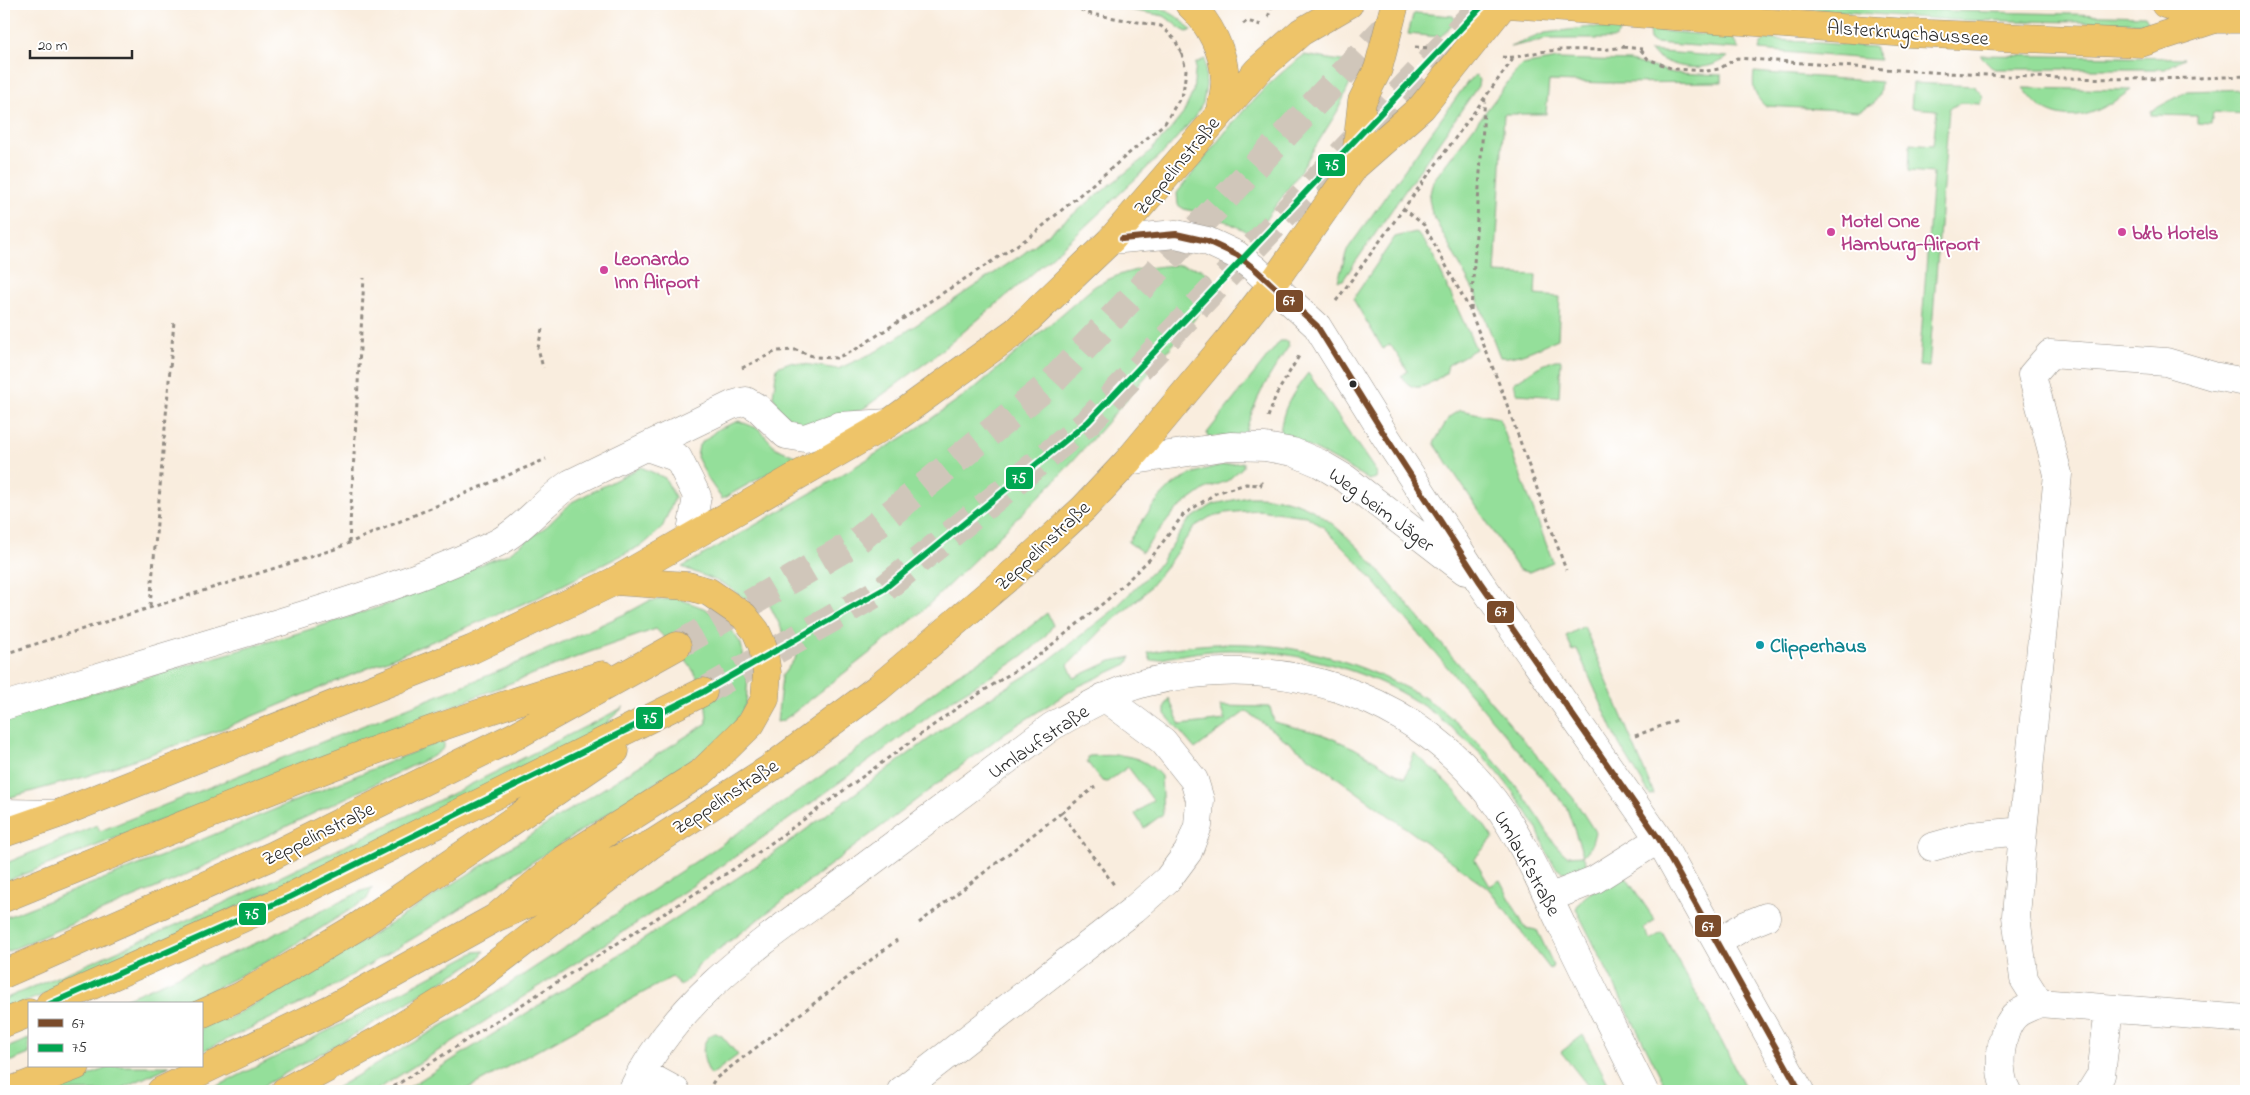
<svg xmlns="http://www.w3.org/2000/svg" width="2250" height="1095" font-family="'Indie Flower',sans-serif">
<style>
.green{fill:#94df9a;stroke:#608562}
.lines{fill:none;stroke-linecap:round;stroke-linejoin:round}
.highway-tunnel{stroke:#d0c6ba;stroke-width:28;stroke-dasharray:28 14;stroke-linecap:butt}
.minor-casing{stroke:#928c84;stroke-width:29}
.major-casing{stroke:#928c84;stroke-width:29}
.highway-casing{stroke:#928c84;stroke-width:29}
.path{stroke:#928c84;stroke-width:3;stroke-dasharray:4 4;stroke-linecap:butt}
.minor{stroke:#fff;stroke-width:28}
.major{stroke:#eec469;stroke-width:28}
.highway{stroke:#eec469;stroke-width:28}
.bus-1-casing{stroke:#fff;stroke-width:10}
.bus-2-casing{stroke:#fff;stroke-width:10}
.bus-1{stroke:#7a4b2a;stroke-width:6}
.bus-2{stroke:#00a651;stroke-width:6}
.hotel-dot{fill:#d1479c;stroke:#fff;stroke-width:2}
.bus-dot{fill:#2b2b2b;stroke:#fff;stroke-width:2}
.culture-dot{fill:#0f9aa8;stroke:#fff;stroke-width:2}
.labels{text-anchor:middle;stroke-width:4;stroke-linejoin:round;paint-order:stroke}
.street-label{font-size:20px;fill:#2b2b2b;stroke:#fff}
.hotel-label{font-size:20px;font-weight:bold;fill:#b23c85;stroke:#fff;text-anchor:start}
.culture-label{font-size:20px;font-weight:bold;fill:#0d838f;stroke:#fff;text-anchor:start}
.line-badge{stroke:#fff;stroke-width:2}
.badge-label{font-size:14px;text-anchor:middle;font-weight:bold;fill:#fff}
</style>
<rect width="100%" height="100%" fill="#fff"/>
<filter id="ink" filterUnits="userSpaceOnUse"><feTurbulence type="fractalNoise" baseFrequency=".02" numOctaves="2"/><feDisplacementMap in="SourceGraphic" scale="10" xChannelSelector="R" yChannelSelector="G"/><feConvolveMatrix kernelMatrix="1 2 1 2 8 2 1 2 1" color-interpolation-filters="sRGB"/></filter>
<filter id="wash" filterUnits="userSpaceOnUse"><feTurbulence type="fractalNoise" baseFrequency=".0096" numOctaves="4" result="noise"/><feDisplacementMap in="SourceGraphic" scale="20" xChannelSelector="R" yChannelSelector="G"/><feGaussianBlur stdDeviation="1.12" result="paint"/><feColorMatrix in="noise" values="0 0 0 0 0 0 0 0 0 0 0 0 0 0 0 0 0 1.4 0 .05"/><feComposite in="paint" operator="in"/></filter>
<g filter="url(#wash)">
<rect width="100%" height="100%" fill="#f9edde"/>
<path class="green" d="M1097 4C1134 4 1166 0 1191 30L1187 32C1179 29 1172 21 1164 16Z
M1745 4H1852L1953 11 2145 16 2148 21 2145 23 1950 20Z
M1416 13 1453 16 1456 22 1440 37 1408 34 1413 15Z
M1591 27 1621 29 1618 35 1613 39H1547L1510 47 1545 33Z
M1649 30 1732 37 1739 49 1654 43 1650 40Z
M1766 39 1874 47 1880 60 1759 50 1761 43Z
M1649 51 1728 57C1705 74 1671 69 1649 51Z
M1304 55 1359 64 1337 112 1294 181 1254 235 1217 217 1184 209 1178 205 1177 193C1216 144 1253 92 1304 55Z
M1980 55 2184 58 2165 69H1994Z
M1205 59 1206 86 1203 103 1194 118 1166 150 1074 237 1024 281 931 359 863 409 815 427 797 424 780 411 773 396 777 367 790 362 838 369 877 351 1023 254 1144 158 1170 130 1183 114 1193 92 1196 63Z
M1558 59 1630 61 1674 73 1722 75V82L1606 83 1549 81 1546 114H1504L1495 273 1536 275 1535 295 1560 297 1558 339C1541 346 1519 359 1500 357L1476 295 1432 214 1429 198 1433 181 1521 65Z
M1754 72 1881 82 1879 95 1874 103 1859 111 1765 106C1754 95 1752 89 1754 72Z
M1476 75 1479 80 1478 86 1343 280 1338 281 1347 250 1469 80Z
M1913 83 1974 86 1983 96 1980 104 1960 103 1949 109 1929 367 1919 366 1933 173 1909 171 1910 143 1933 145 1937 110 1911 108Z
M2023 88 2131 90C2104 109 2075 128 2042 108 2035 104 2029 94 2023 88Z
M2246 89V114L2213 112 2211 124 2197 123V116L2151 115V111L2188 91Z
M1416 232 1431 251 1476 349 1448 365 1446 373C1429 384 1415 397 1401 376L1408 371 1390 344 1383 349 1353 299 1395 237Z
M1179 265 1199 268 1210 275 1213 282V294L1193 321 1103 427 1051 485 918 615 792 714 782 721 777 722 782 676 796 657 766 598H744L724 584 682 567 825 485 915 430 976 387 1095 286C1125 270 1145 267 1179 265Z
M1280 341H1287L1289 346C1270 374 1253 401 1245 435L1208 437 1207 433Z
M1555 360H1561L1559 397 1517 394 1514 383 1538 367Z
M1308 373 1377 473 1376 478 1369 480C1340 462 1312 446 1280 435 1282 408 1292 394 1308 373Z
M1460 410 1499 418 1553 562 1529 572 1519 570 1434 443 1449 417Z
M739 421 759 429 776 448 797 457 722 499 708 479 697 457 699 445 718 429Z
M1243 462V467L1227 481 1205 489 1176 510 1142 552 1128 542C1165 487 1174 471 1243 462Z
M641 467 665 478 675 497 662 528 644 544 539 597 217 731 84 777 4 799V719L295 634 392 603 466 570 508 554 547 526 572 502Z
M1248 497C1305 496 1323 514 1362 551L1574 799 1595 832 1591 847 1583 856 1588 867C1579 870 1568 876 1559 870 1550 864 1541 838 1536 827 1520 800 1494 764 1470 744 1455 731 1438 715 1420 704 1367 669 1293 650 1230 650 1204 650 1176 656 1151 661L1148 653C1232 634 1318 644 1394 682 1404 687 1415 692 1425 698 1452 716 1476 739 1497 764 1512 780 1524 796 1536 814 1548 831 1551 843 1567 856L1583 855 1566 806 1354 558 1323 527 1306 516 1258 510 1225 513 1210 517 1194 527 1164 570 1143 595 1104 628 1068 665 1074 678 1111 661 1131 657 1127 664 1077 687 1006 732 698 965 693 975 680 986 672 977 463 1091H403L644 939 766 859 960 716 1040 667 1111 612 1158 566 1189 520 1214 504Z
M677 598 706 609 729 626 741 644 748 676 746 704 727 737 422 933 317 996 201 1052V1027L219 1019 226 1020 347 951 707 723C706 675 687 661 656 629L587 653 4 882V864L97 825 100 831 504 669 629 612 649 601Z
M1047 613 1053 625C1036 656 977 682 947 703 874 757 801 812 726 863 611 942 493 1016 375 1091H331L482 1002 713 850 834 767 956 675 1006 646Z
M1584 626 1654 794 1650 795 1619 744 1577 649 1573 651 1566 636Z
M1169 698 1180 725 1225 720 1220 706 1270 707 1274 722 1322 734 1354 748 1405 778 1414 753C1445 779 1471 805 1493 838L1474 859 1490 886 1500 880 1525 928 1537 930 1554 966 1550 969 1488 888 1246 711 1195 749 1165 714V706Z
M624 707 607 722 628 720 434 816 61 988 4 1010V999C216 912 420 811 624 707Z
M440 741 444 743V748L435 755 177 879 4 953V918L167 854Z
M1119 755C1137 757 1149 762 1161 776L1163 814 1144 828 1135 814 1153 800 1128 767 1107 782 1102 781 1087 762 1089 756Z
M1625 876 1655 920 1643 928 1651 940 1662 932 1709 1017 1747 1091H1668L1576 909C1583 891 1609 884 1625 876Z
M372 888 367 899 272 959 189 1002 185 1004H113L263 940 362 891Z
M484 951 479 959 359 1032 254 1091H208L351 1019 475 952Z
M715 1033 722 1036 738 1055 711 1075C703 1063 697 1040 715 1033Z
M1583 1035 1612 1091H1592L1561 1052Z
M29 1039V1054L4 1064V1049Z
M111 1066H170L116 1091H53Z"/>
</g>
<g filter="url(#ink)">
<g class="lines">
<path class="highway-tunnel" d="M677 646 857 541 1052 382 1397 16
M703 692 884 589 1088 422 1484 4"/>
<g class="minor-casing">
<path id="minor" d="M1111 240 1176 234 1207 241 1237 255 1255 269 1317 326 1384 434 1480 582 1659 839 1800 1091
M2246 382 2213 376 2166 362 2050 354 2032 375 2058 474 2023 831 2016 916 2024 979 2039 1003 2246 1019
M647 447 678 458 697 496 690 538
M1128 461 1230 446 1265 447 1293 452 1319 463 1346 479 1465 571
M4 706C89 680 173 654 258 629 337 605 423 579 497 543 525 528 544 501 571 483L732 405 746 401 758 408 786 435 805 438 839 426 889 423
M4 813 57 814
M1932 847 1971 836 2023 831
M1549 898 1594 880 1659 839
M1718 942 1746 925 1766 917
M641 1072 676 1091
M632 1091C677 995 769 938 851 877 917 827 984 777 1051 727 1081 710 1110 692 1144 683 1276 650 1411 690 1494 801 1523 841 1543 887 1565 932 1591 985 1617 1038 1644 1091
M901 1091 1133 910 1168 879 1188 852 1198 826 1200 800 1194 780 1163 741 1104 697
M2007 1091C1996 1073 1999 1028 2017 1014 2023 1009 2032 1007 2039 1003
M2091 1091 2101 1075 2109 1009"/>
</g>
<g class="major-casing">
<path id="major" d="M1189 4C1209 22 1225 53 1225 81 1225 91 1222 102 1221 112
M1508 4 1908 33 2141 43 2215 19
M2165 4 2215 19H2246
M1355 166 1362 101 1378 69 1395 4
M4 833 58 814 473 649 615 581 889 423 1016 331 1111 240 1258 70 1301 32 1349 4
M285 1091 381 1039 464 988 652 844 769 769 878 688 1018 569 1084 508 1128 461 1228 341 1273 283 1355 166 1422 107 1504 4"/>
</g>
<g class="highway-casing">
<path id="highway" d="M4 898C201 818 397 734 603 675
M495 918 565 859 702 772 751 724 765 699 767 673 763 647 756 631 744 616 709 592 688 586 615 581
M4 974 274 855 517 735 677 646
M50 1004 290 897 703 692
M201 1014 241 996 357 927 615 751
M4 1023 29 1013
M10 1091 76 1066
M161 1091 334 1007 495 918 539 899 609 863 652 844"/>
</g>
<path class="path" d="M1066 4 1091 14 1161 26 1174 38 1182 54
M1268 17 1273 4
M1243 24 1247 21 1261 25
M1415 47 1429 48
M1623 47 1642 49
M1641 50 1648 59 1673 69 1707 71 1719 69 1737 58C1906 71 2076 85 2246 76
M1502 57C1517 59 1532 52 1548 51 1573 48 1598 52 1623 47L1625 44
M1403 208 1424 225 1470 310 1505 399 1566 570
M1336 301 1513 59
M1471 310 1485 96
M542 329 538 348 543 368
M742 368 777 351 796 350 815 357 836 358 853 351 1031 236 1165 123 1183 93 1186 70 1182 54 1186 52
M1268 417 1276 395 1299 356
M349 543 364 278
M150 606 174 321
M4 654 335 549 546 459
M1635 736 1677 720
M1061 813 1095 787
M919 923 1061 813 1115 886
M387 1091 752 857 957 708 1039 655 1106 601 1151 558 1183 515 1216 493 1246 484 1261 485V478
M708 1091 715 1079 897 940"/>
<use href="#minor" class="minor"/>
<use href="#major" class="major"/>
<use href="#highway" class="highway"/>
<g class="bus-1-casing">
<path id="bus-1" d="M1122 239 1176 234 1207 241 1237 255 1255 269 1317 326 1384 434 1480 582 1659 839 1800 1091"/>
</g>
<g class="bus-2-casing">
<path id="bus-2" d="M50 1004 290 897 703 692 884 589 1088 422 1484 4"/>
</g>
<use href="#bus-1" class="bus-1"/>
<use href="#bus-2" class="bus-2"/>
</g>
</g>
<g class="hotel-dot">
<circle cx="1831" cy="232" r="5"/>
<circle cx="2122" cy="232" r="5"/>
<circle cx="604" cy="270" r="5"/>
</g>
<circle class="bus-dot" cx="1353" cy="384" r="4.5"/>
<circle class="culture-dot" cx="1760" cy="645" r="5"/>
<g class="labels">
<g class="street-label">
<text transform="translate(1908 32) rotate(4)" y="7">Alsterkrugchaussee</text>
<text transform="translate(1176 165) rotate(-50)" y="7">Zeppelinstraße</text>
<text transform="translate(1382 509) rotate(37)" y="7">Weg beim Jäger</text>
<text transform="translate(1042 545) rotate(-43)" y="7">Zeppelinstraße</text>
<text transform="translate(1038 741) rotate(-34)" y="7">Umlaufstraße</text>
<text transform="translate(725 796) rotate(-33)" y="7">Zeppelinstraße</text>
<text transform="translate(318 833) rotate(-26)" y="7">Zeppelinstraße</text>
<text transform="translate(1528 863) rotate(61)" y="7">Umlaufstraße</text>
</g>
<g class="hotel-label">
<text x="1841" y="227">Motel One<tspan x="1841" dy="23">Hamburg-Airport</tspan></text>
<text x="2132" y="239">b&amp;b Hotels</text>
<text x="614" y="265">Leonardo<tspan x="614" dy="23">Inn Airport</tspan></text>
</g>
<g class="culture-label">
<text x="1770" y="652">Clipperhaus</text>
</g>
</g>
<g class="line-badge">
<rect x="1317" y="153" width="29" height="24" rx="5" fill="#00a651"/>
<rect x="1275" y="289" width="29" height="24" rx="5" fill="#7a4b2a"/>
<rect x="1005" y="466" width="29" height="24" rx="5" fill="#00a651"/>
<rect x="1486" y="600" width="29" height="24" rx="5" fill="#7a4b2a"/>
<rect x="635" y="706" width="29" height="24" rx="5" fill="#00a651"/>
<rect x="238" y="902" width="29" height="24" rx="5" fill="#00a651"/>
<rect x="1694" y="914" width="28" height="24" rx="5" fill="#7a4b2a"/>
</g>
<g class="badge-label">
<text x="1332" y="170">75</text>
<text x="1289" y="305">67</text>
<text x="1019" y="483">75</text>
<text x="1501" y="616">67</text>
<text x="650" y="723">75</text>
<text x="252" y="919">75</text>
<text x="1708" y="931">67</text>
</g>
<rect width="2250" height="1095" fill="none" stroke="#fff" stroke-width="20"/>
<rect x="28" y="1002" width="175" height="65" fill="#ffffff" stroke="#aaaaaa"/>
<rect x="38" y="1019" width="25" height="8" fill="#7a4b2a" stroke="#aaaaaa"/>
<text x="72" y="1028" font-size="15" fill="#2b2b2b">67</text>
<rect x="38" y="1044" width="25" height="8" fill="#00a651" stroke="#aaaaaa"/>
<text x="72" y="1052" font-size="15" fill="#2b2b2b">75</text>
<path d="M30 50v8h102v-8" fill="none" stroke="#2b2b2b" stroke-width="2.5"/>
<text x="38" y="50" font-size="15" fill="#2b2b2b" stroke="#ffffff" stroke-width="4" paint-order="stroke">20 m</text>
</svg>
